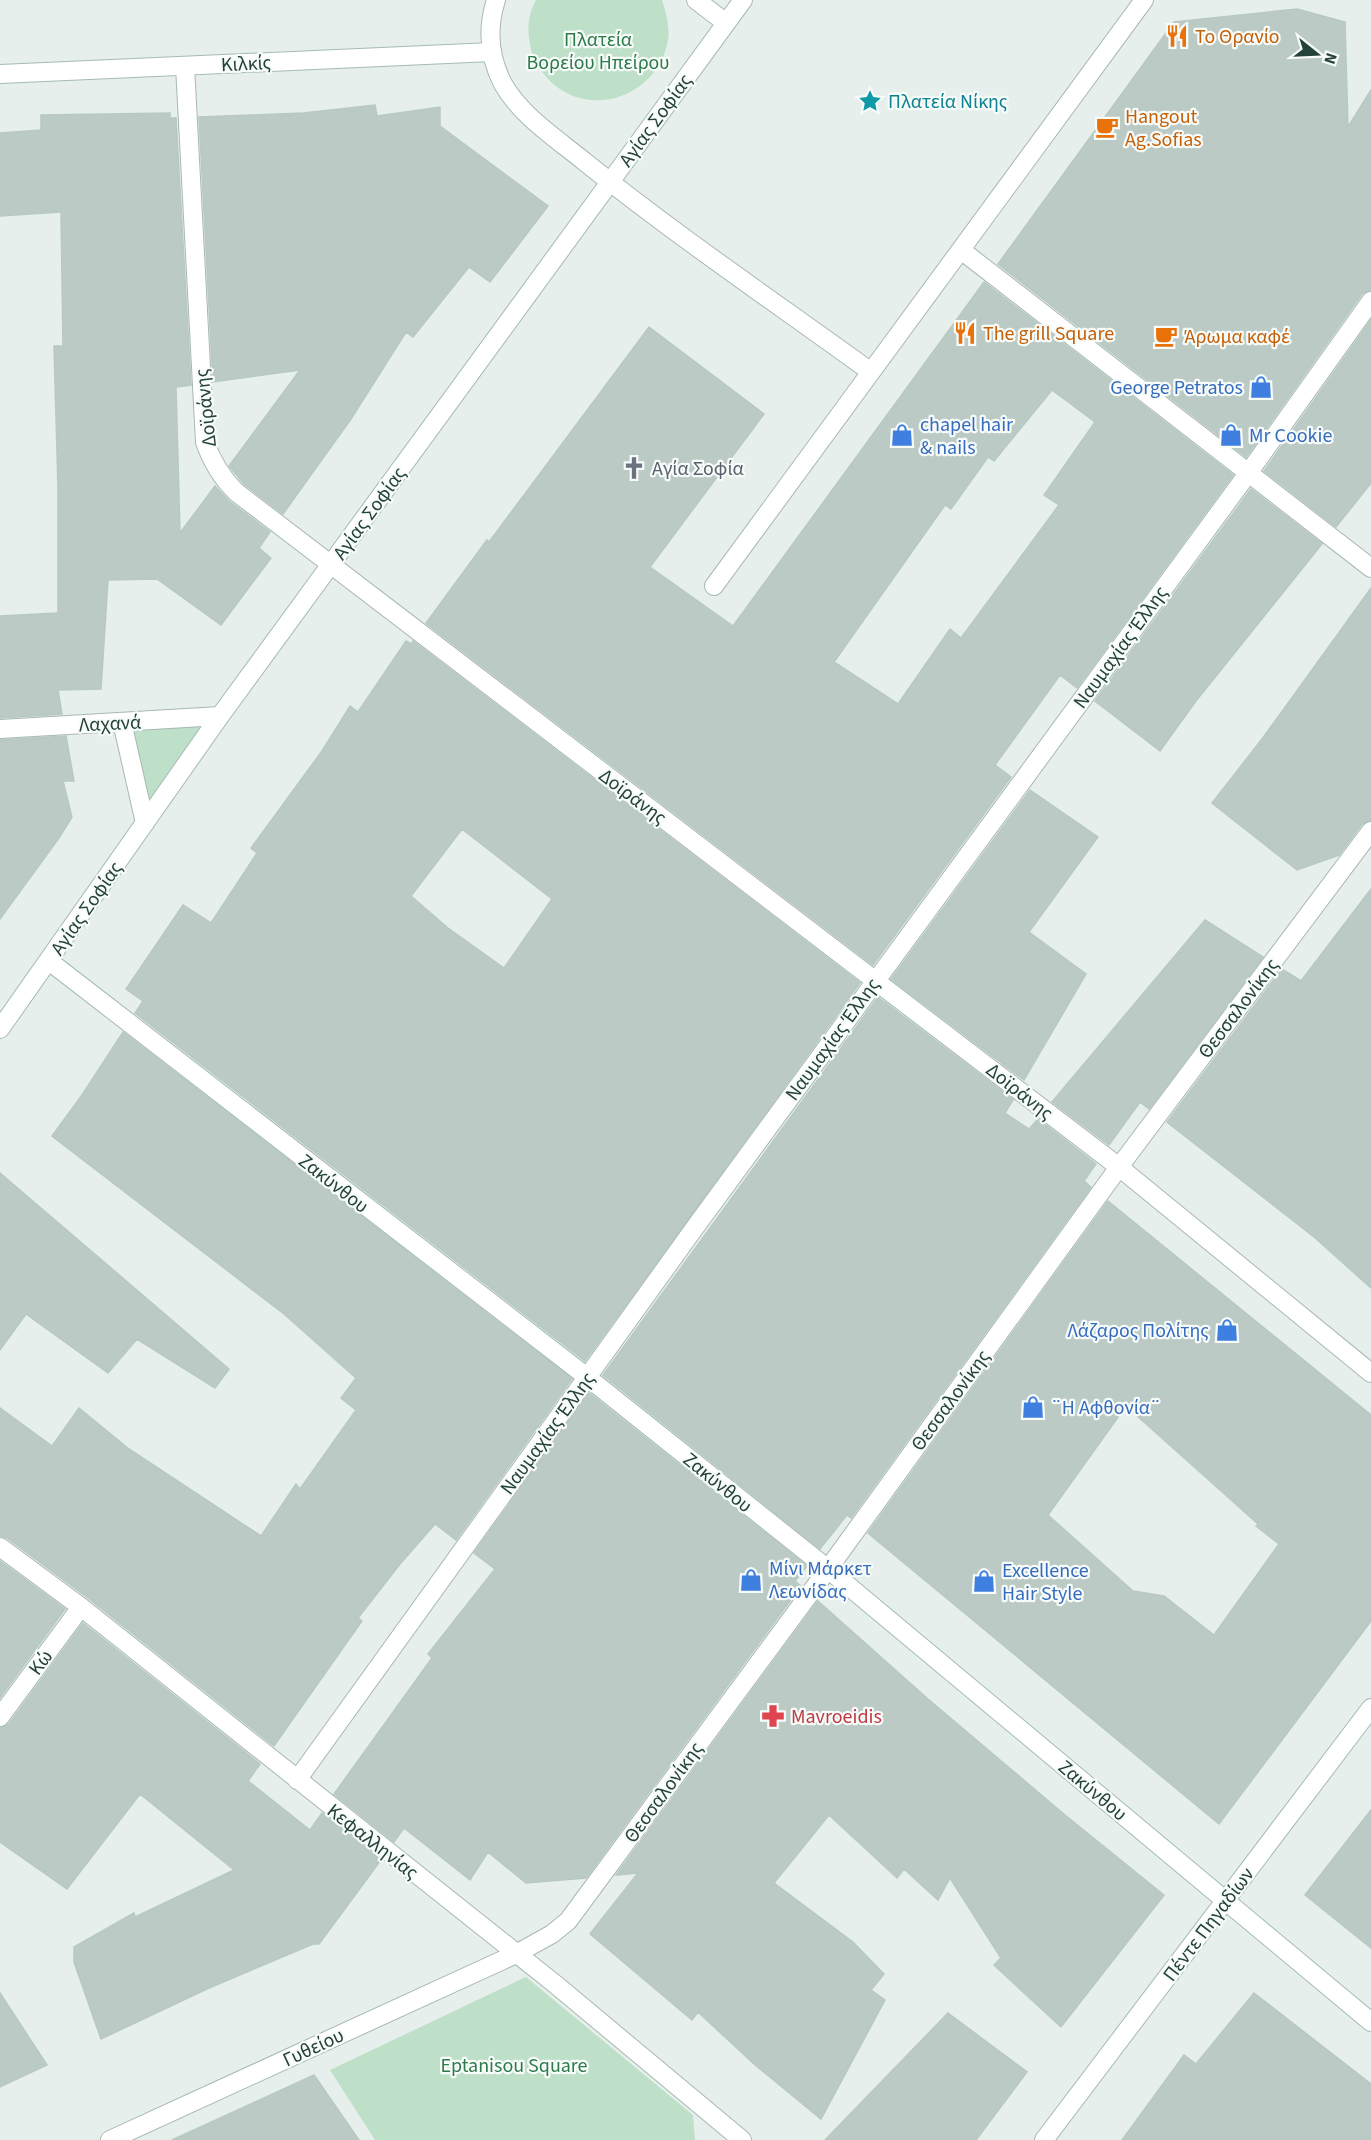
<svg xmlns="http://www.w3.org/2000/svg" width="1371" height="2140" font-family="'Source Sans 3',sans-serif">
<style>
.green{fill:#bfe0c8}
.building{fill:#bbcac4;stroke:#b8c9c2;stroke-width:1.5;fill-rule:evenodd}
.lines{fill:none;stroke-linecap:round;stroke-linejoin:round}
.street-casing{stroke:#a8b8b2;stroke-width:20}
.secondary-casing{stroke:#a4bbb3;stroke-width:20}
.street{stroke:#fff;stroke-width:18}
.secondary{stroke:#fff;stroke-width:18}
.labels{text-anchor:middle;stroke-width:4.5;stroke-linejoin:round;paint-order:stroke}
.food-label{font-size:20px;fill:#c56008;stroke:#f7fbf9;text-anchor:start}
.park-label{font-size:20px;fill:#2d7a4b;stroke:#f7fbf9}
.street-label{font-size:20px;fill:#24423a;stroke:#f7fbf9}
.culture-label{font-size:20px;fill:#0d838f;stroke:#f7fbf9;text-anchor:start}
.shop-label{font-size:20px;fill:#366cbe;stroke:#f7fbf9;text-anchor:start}
.worship-label{font-size:20px;fill:#5b616d;stroke:#f7fbf9;text-anchor:start}
.health-label{font-size:20px;fill:#be3a42;stroke:#f7fbf9;text-anchor:start}
</style>
<rect width="100%" height="100%" fill="#e6efeb"/>
<path class="green" d="M536 0H662C666 13 670 26 668 40 659 94 594 120 552 83 541 72 532 60 530 44 527 29 528 14 536 0Z
M220 716 145 823 122 722Z
M526 1977 693 2115 695 2140H375L330 2070Z"/>
<path class="building" d="M1297 9 1345 22 1348 127 1371 90V290L1362 294 1246 457 998 264 1174 22Z
M375 105 377 116 440 107V126L548 206 490 282 469 267 413 337 406 332 351 419 283 514 244 484 229 466 300 370 213 382 199 117 303 113Z
M170 113V118H176L191 385 176 387 180 533 215 486 229 501 270 532 259 548 271 558 221 625 157 579 108 580 101 689 58 690 62 714 0 718V616L58 613V488L54 346H63L61 212 0 216V133L41 130V115Z
M984 282 1233 475 1077 688 1060 675 995 765 1011 777 873 965 426 623 487 540 489 542 649 327 764 414 650 567 733 626ZM1052 390 1095 422 1044 495 1059 505 961 638 950 629 898 704 834 662 945 505 951 509 988 457 994 461Z
M1371 320V483L1336 527 1264 471Z
M1251 489 1322 544 1196 701 1160 751 1095 701Z
M1371 588V820L1362 824 1339 855 1297 870 1212 803 1262 739Z
M406 641 411 644 413 641 860 983 585 1361 135 1013 143 1001 126 989 183 905 211 923 257 853 251 848 322 751 350 706 358 712ZM462 829 552 899 504 968 448 928 411 896Z
M66 736 74 781H63L72 817 59 838 0 919V740Z
M1030 790 1098 837 1029 932 1086 974 1024 1080 891 979Z
M1371 889V1288L1314 1237 1167 1122 1282 969 1301 981Z
M1205 920 1263 957 1149 1109 1140 1102 1109 1145 1052 1102Z
M878 997 1013 1100 1005 1113 1029 1129 1038 1119 1096 1164 1084 1181 1091 1187 851 1518 847 1515 820 1549 603 1375Z
M123 1032 572 1379 456 1540 435 1524 400 1564 358 1618 362 1621 274 1746 88 1598 7 1538 0 1536V1408L52 1446 79 1408 129 1449 261 1536 296 1484 300 1489 356 1410 341 1398 356 1378 284 1314 52 1136 82 1095Z
M0 1173 229 1369 215 1388 137 1339 108 1373 26 1314 0 1350Z
M1108 1201 1371 1415V1621L1219 1824 868 1533ZM1126 1406 1258 1524 1256 1526 1279 1544 1214 1635 1164 1596 1133 1591 1048 1515Z
M589 1393 807 1566 795 1581 801 1586 586 1878 526 1883 488 1852 470 1880 404 1828 394 1842 334 1794 432 1658 428 1654 495 1569 474 1553Z
M0 1561 65 1609 0 1698Z
M818 1601 928 1699 1065 1815 1164 1895 1061 2027 994 1965 1001 1958 950 1878 938 1900 904 1869 897 1878 829 1815 774 1883 853 1942 884 1974 871 1990 885 2000 821 2119 754 2064 698 2012 692 2020 590 1934 638 1873 616 1875Z
M83 1623 260 1764 248 1781 310 1830 322 1813 381 1860 319 1944H313L209 1988 101 2039 74 1962V1947L134 1913 135 1917 234 1870 140 1794 67 1889 0 1842V1728L9 1724Z
M1371 1810V1948L1305 1895Z
M0 1993 47 2065 0 2087Z
M1254 1993 1371 2084V2140H1122L1184 2055 1196 2064Z
M948 2013 1027 2072 976 2140H825Z
M314 2075 359 2140H172Z"/>
<g class="lines">
<g class="street-casing">
<path id="street" d="M496 0C487 28 489 57 503 84 521 116 557 139 585 162 677 236 776 303 871 372
M185 66 205 442C212 462 221 477 236 492L1119 1167 1371 1373
M961 250 1371 568
M714 586 1144 0
M122 722 145 823
M0 729 220 716
M0 1547 81 1607 555 1984 742 2140
M0 1717 81 1607
M297 1780 696 1226 1249 472 1371 301
M110 2140 516 1954 552 1934 568 1921 828 1569 1119 1167 1371 831"/>
</g>
<g class="secondary-casing">
<path id="secondary" d="M696 0 726 23
M0 74 492 52
M49 961 587 1377 828 1569 1371 2022
M0 1029 220 716 743 0
M1044 2140 1371 1708"/>
</g>
<use href="#street" class="street"/>
<use href="#secondary" class="secondary"/>
</g>
<defs>
<g id="restaurant-bare" transform="scale(1.8)"><path d="M-5-6h1v4h1v-4h1v4h1v-4h1v5L-1.5 .5V6h-2V.5L-5-1ZM5-6V6H3V1.5H1.5Q1.5-4 5-6Z" fill="#e8710a" stroke="#f7fbf9" stroke-width="2.5" paint-order="stroke"/></g>
<g id="sight-bare" transform="scale(1.8)"><path d="M0-6L1.8-2.2L6-1.7L2.9 1.2L3.7 5.4L0 3.3L-3.7 5.4L-2.9 1.2L-6-1.7L-1.8-2.2Z" fill="#0f9aa8" stroke="#f7fbf9" stroke-width="2.5" paint-order="stroke"/></g>
<g id="cafe-bare" transform="scale(1.8)"><path d="M-5.5-4.5H6V0H3Q3 3.5 0 3.5H-2.5Q-5.5 3.5-5.5 0ZM3-3.2v2h1.7v-2ZM-6 4.5H4V6H-6Z" fill="#e8710a" stroke="#f7fbf9" stroke-width="2.5" paint-order="stroke"/></g>
<g id="shop-bare" transform="scale(1.8)"><path d="M-5-2.5h2.3a2.7 3.5 0 0 1 5.4 0H5L5.5 6h-11ZM-1.5-2.5h3a1.5 2.3 0 0 0-3 0Z" fill="#3f7fe0" stroke="#f7fbf9" stroke-width="2.5" paint-order="stroke"/></g>
<g id="church-bare" transform="scale(1.8)"><path d="M-1.2-6h2.4v3.5h3.3v2.4h-3.3V6h-2.4V-.1h-3.3v-2.4h3.3Z" fill="#6b7280" stroke="#f7fbf9" stroke-width="2.5" paint-order="stroke"/></g>
<g id="pharmacy-bare" transform="scale(1.8)"><path d="M-2-6h4v4h4v4h-4v4h-4v-4h-4v-4h4Z" fill="#e0444e" stroke="#f7fbf9" stroke-width="2.5" paint-order="stroke"/></g>
</defs>
<g fill-rule="evenodd">
<use href="#restaurant-bare" x="1177" y="36"/>
<use href="#sight-bare" x="870" y="101"/>
<use href="#cafe-bare" x="1107" y="127"/>
<use href="#restaurant-bare" x="965" y="333"/>
<use href="#cafe-bare" x="1166" y="336"/>
<use href="#shop-bare" x="1261" y="387"/>
<use href="#shop-bare" x="902" y="435"/>
<use href="#shop-bare" x="1231" y="435"/>
<use href="#church-bare" x="634" y="468"/>
<use href="#shop-bare" x="1227" y="1330"/>
<use href="#shop-bare" x="1033" y="1407"/>
<use href="#shop-bare" x="751" y="1580"/>
<use href="#shop-bare" x="984" y="1581"/>
<use href="#pharmacy-bare" x="773" y="1716"/>
</g>
<g class="labels">
<g class="food-label">
<text x="1195" y="43">Το Θρανίο</text>
<text x="1125" y="123">Hangout<tspan x="1125" dy="23">Ag.Sofias</tspan></text>
<text x="983" y="340">The grill Square</text>
<text x="1184" y="343">Άρωμα καφέ</text>
</g>
<g class="park-label">
<text x="598" y="46">Πλατεία<tspan x="598" dy="23">Βορείου Ηπείρου</tspan></text>
<text x="514" y="2072">Eptanisou Square</text>
</g>
<g class="street-label">
<text transform="translate(246 63) rotate(-3)" y="7">Κιλκίς</text>
<text transform="translate(655 120) rotate(-54)" y="7">Αγίας Σοφίας</text>
<text transform="translate(205 408) rotate(-96)" y="7">Δοϊράνης</text>
<text transform="translate(369 513) rotate(-54)" y="7">Αγίας Σοφίας</text>
<text transform="translate(1120 647) rotate(-54)" y="7">Ναυμαχίας Έλλης</text>
<text transform="translate(110 723) rotate(-3)" y="7">Λαχανά</text>
<text transform="translate(633 796) rotate(37)" y="7">Δοϊράνης</text>
<text transform="translate(86 908) rotate(-55)" y="7">Αγίας Σοφίας</text>
<text transform="translate(1238 1008) rotate(-53)" y="7">Θεσσαλονίκης</text>
<text transform="translate(832 1039) rotate(-54)" y="7">Ναυμαχίας Έλλης</text>
<text transform="translate(1020 1091) rotate(38)" y="7">Δοϊράνης</text>
<text transform="translate(334 1183) rotate(38)" y="7">Ζακύνθου</text>
<text transform="translate(950 1400) rotate(-54)" y="7">Θεσσαλονίκης</text>
<text transform="translate(547 1433) rotate(-54)" y="7">Ναυμαχίας Έλλης</text>
<text transform="translate(718 1482) rotate(39)" y="7">Ζακύνθου</text>
<text transform="translate(40 1662) rotate(-54)" y="7">Κώ</text>
<text transform="translate(1093 1790) rotate(40)" y="7">Ζακύνθου</text>
<text transform="translate(663 1792) rotate(-54)" y="7">Θεσσαλονίκης</text>
<text transform="translate(373 1841) rotate(38)" y="7">Κεφαλληνίας</text>
<text transform="translate(1208 1924) rotate(-53)" y="7">Πέντε Πηγαδίων</text>
<text transform="translate(313 2047) rotate(-25)" y="7">Γυθείου</text>
</g>
<g class="culture-label">
<text x="888" y="108">Πλατεία Νίκης</text>
</g>
<g class="shop-label">
<text x="1243" y="394" text-anchor="end">George Petratos</text>
<text x="920" y="431">chapel hair<tspan x="920" dy="23">&amp; nails</tspan></text>
<text x="1249" y="442">Mr Cookie</text>
<text x="1209" y="1337" text-anchor="end">Λάζαρος Πολίτης</text>
<text x="1051" y="1414">¨Η Αφθονία¨</text>
<text x="769" y="1575">Μίνι Μάρκετ<tspan x="769" dy="23">Λεωνίδας</tspan></text>
<text x="1002" y="1577">Excellence<tspan x="1002" dy="23">Hair Style</tspan></text>
</g>
<g class="worship-label">
<text x="652" y="475">Αγία Σοφία</text>
</g>
<g class="health-label">
<text x="791" y="1723">Mavroeidis</text>
</g>
</g>
<g transform="translate(1317 54) rotate(108)" stroke="#f7fbf9" stroke-width="4.5" paint-order="stroke">
<path d="M0-4.5L10 22L0 15L-10 22Z" fill="#24423a"/>
<text y="-9" font-size="16" font-weight="bold" text-anchor="middle" fill="#24423a">N</text>
</g>
</svg>
